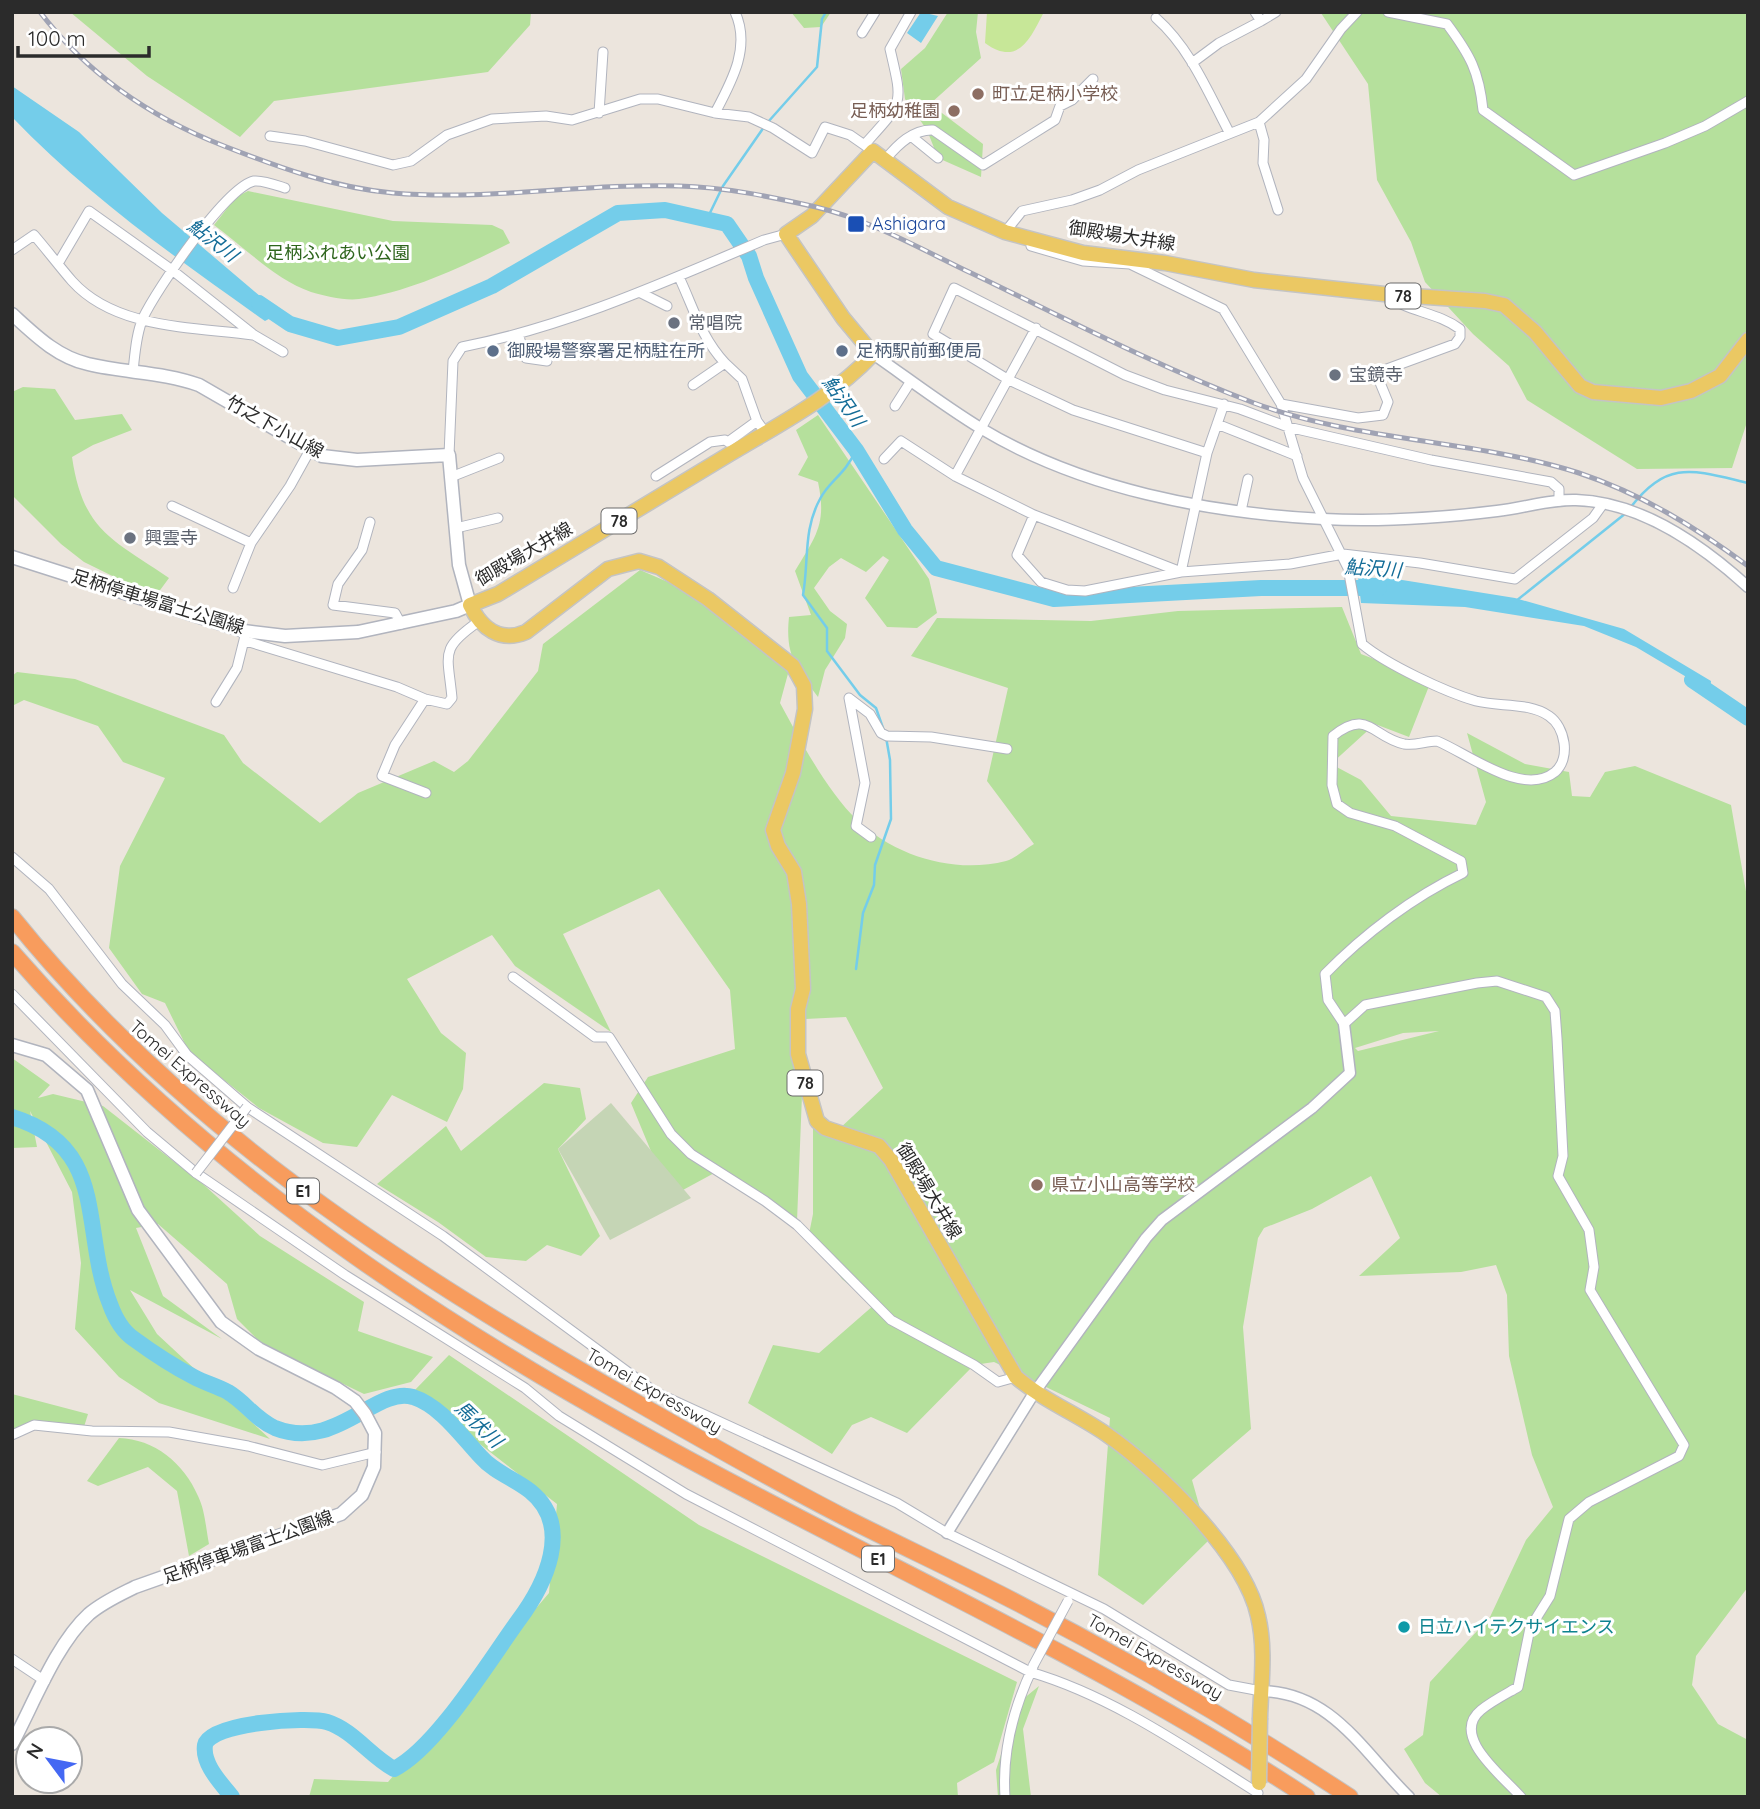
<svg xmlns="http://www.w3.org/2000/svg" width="1760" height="1809" font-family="Quicksand,'Noto Sans JP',sans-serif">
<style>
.green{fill:#b5e09c;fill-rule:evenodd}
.cemetery{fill:#c5d5b5}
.pitch{fill:#c7e798}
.water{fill:#74cdea}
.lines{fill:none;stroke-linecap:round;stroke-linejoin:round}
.stream{stroke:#74cdea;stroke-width:2.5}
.river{stroke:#74cdea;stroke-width:16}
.minor-casing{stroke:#b1b4be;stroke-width:11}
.tertiary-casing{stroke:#b1b4be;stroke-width:13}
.secondary-casing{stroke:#b1b4be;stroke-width:15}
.primary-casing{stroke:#c4c4c4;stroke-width:17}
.motorway-casing{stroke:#c4c4c4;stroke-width:18}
.minor{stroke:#fff;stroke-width:9}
.tertiary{stroke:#fff;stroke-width:10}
.secondary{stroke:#fff;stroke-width:12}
.primary{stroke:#ebc863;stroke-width:14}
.motorway{stroke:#f89c5d;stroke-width:16}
.rail-casing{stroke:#a0a3b4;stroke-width:5}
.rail{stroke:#fff;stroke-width:2.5;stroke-dasharray:8;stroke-linecap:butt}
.minor-bridge-casing{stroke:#b1b4be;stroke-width:11;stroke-linecap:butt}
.primary-bridge-casing{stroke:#c4c4c4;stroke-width:17;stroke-linecap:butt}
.minor-bridge{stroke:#fff;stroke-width:9}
.primary-bridge{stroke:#ebc863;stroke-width:14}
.education-dot{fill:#8d6e63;stroke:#fff;stroke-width:2.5}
.transit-dot{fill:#1a4fb4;stroke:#fff;stroke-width:2.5}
.worship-dot{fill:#6b7280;stroke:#fff;stroke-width:2.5}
.service-dot{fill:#5c6f8a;stroke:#fff;stroke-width:2.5}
.culture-dot{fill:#0f9aa8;stroke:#fff;stroke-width:2.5}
.labels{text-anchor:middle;stroke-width:6;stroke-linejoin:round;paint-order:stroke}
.shield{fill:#fff;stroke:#6b6b6b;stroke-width:2}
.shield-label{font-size:16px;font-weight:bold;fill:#2b2b2b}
.education-label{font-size:18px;fill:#785e54;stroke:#fff;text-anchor:start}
.transit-label{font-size:18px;fill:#164399;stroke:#fff;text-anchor:start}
.street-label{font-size:18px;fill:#2b2b2b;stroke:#fff}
.park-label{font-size:18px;fill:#2e651d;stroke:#fff}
.worship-label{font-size:18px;fill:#5b616d;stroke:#fff;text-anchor:start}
.service-label{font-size:18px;fill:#4e5e75;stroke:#fff;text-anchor:start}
.culture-label{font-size:18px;fill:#0d838f;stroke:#fff;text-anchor:start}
.water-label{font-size:19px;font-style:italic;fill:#136c97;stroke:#fff}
</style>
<rect width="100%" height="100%" fill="#ece5dd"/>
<path class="green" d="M70 12H531L530 25 488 72 274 101 240 137 147 76Z
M791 12H831L821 27 804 28Z
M948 12H978L976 32 981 58 930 104 983 144 981 177 938 158 927 130 905 99 901 69 925 48Z
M1748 12V419L1732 468 1637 469 1527 400 1509 366 1473 334 1425 282 1411 242 1377 180 1368 84 1321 13Z
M248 191 393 221 492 225 503 230 510 243C464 266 410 292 359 299 346 301 324 296 311 292 276 280 244 247 214 225L236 197Z
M23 387 55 389 75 420 122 414 132 430 93 445 72 457C83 531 112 539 169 578L155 597 84 562 61 544 12 495V392Z
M818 415 929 579 937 613 917 628 887 627 865 598 889 560 883 556 866 572 841 558 829 567 814 588 830 611 847 624 845 638 825 670 818 697C796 667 785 656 789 617L811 615 795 571C816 536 827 524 818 482L798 475 808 457 796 430Z
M640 570 682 588 789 670 780 703C800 740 827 791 857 820 896 857 955 874 1006 861 1016 858 1025 849 1034 844L987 781 1008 688 911 656 937 618 1091 621 1178 611 1342 607 1361 654 1431 681 1409 737 1375 724 1331 764 1361 780 1391 816 1476 825 1486 802 1467 733 1525 764 1569 772 1572 796 1590 797 1605 772 1635 766 1731 805 1748 903V1587L1696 1656 1692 1685 1718 1724 1748 1740V1797H1442L1425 1783 1404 1749 1423 1735 1430 1682 1490 1617 1526 1540 1553 1507 1532 1455 1509 1356 1507 1295 1496 1265 1461 1272 1359 1276 1400 1238 1371 1176 1312 1209 1264 1228 1258 1238 1243 1327 1251 1429 1192 1480 1209 1540 1143 1605 1098 1575 1110 1418 994 1362 974 1365 907 1433 871 1417 852 1425 832 1454 748 1403 773 1345 819 1353 874 1305 842 1279 809 1234 813 1214V1129L838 1130 883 1088 846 1017 805 1019 797 1221 718 1171 670 1197 631 1103 648 1077 735 1049 730 990 659 889 563 934 611 1032 515 966 492 935 407 979 441 1033 466 1053 463 1089 447 1122 392 1095 357 1147 323 1143 259 1108 189 1052 165 1003 142 994 109 948 120 866 165 778 123 762 98 726 24 700 12 706V676L17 672 75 679 224 735 243 763 320 823 358 793 434 761 454 772 468 761 538 671 543 644ZM1439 1031 1358 1051 1355 1048 1403 1033Z
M12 1058 50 1085 38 1098 53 1094 103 1106 204 1185 260 1236 364 1302 358 1331 433 1357 411 1382 364 1394 263 1345 237 1319 227 1284 158 1224 136 1228 163 1296 222 1339 130 1290 157 1334 270 1439 159 1403 119 1377 75 1329 81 1263 72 1192 30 1111 37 1147 12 1148Z
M544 1083 580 1088 586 1119 558 1149 600 1236 581 1256 547 1245 526 1261 486 1257 438 1222 377 1184 446 1126 461 1151Z
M449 1355 699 1525 1017 1682 994 1762 957 1783 958 1797H309L314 1779 388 1782 549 1593 557 1504 413 1392Z
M12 1394 88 1414 83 1430 23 1426 12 1432Z
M119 1438C154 1439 184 1463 198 1496 205 1510 206 1529 209 1544L189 1556 177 1491 148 1467 98 1486 87 1481Z
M1039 1686 1023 1729 1031 1797H998L996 1770 1017 1704Z"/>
<path class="cemetery" d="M611 1103 691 1198 610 1240 558 1149Z"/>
<path class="pitch" d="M987 12H1044C1030 39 1018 67 985 43Z"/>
<path class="water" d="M921 12 938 16 921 43 907 33Z
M12 86 79 132 162 213 280 313 265 321C176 258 88 196 12 117Z
M1358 577 1396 579 1515 598 1624 629 1711 681 1710 691 1636 647 1584 626 1465 607 1361 603Z"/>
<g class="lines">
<path class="stream" d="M768 122 817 67 822 19 826 12
M707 219 723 186 764 127
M856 450C845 475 829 481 820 499 803 530 809 561 803 595L827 628V651L860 695 876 708 884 731
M1630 508C1668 459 1693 470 1748 483
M1516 601 1626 513
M856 969 863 913 874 885 875 865 891 819 890 760 886 737"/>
<path class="river" d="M259 303 290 324 338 338 399 327 492 286 618 213 665 210 727 224 749 256 756 278 800 376 856 450 905 530 936 568 1054 599 1261 588H1379
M1692 680 1748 718
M12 1117C110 1147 80 1229 110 1304 115 1318 122 1331 134 1339 153 1353 173 1366 194 1377 205 1383 217 1386 228 1392 245 1402 256 1420 275 1428 336 1452 375 1386 413 1397 441 1406 462 1437 481 1457 494 1472 515 1479 530 1491 574 1526 545 1585 518 1621 489 1661 436 1748 394 1769 370 1756 353 1730 327 1722 308 1716 209 1723 205 1745 202 1764 221 1783 232 1797"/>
<g class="minor-casing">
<path id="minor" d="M1388 12 1447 24C1470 55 1479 71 1483 110L1574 175 1665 143 1705 126 1748 101
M1156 18C1190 48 1208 92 1229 132
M1261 21 1276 12
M862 33 875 12
M1192 63 1219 43 1261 21 1255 12
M599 113 603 52
M715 113C732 81 751 47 735 12
M1259 122 1264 140 1263 163 1278 210
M270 136 305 141 393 165 411 161 447 135 492 119 546 116 572 120 640 99H658L715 113 749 117 773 128 812 153 825 127 850 135 873 151
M911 136 938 158
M865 144C904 101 903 105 890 49L911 12
M885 160C897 145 913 129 933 130L983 165 1055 120 1060 106 1072 100 1093 79
M1007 233 1005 232 1022 211 1072 200 1100 190 1138 170 1259 122 1306 79 1341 29 1357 12
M1031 246 1083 261 1130 264 1223 309 1281 404 1303 478 1348 568 1362 644C1386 664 1445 692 1476 701 1499 707 1529 702 1549 716 1565 727 1571 758 1555 772 1523 798 1467 753 1437 741 1425 741 1416 746 1404 744 1372 737 1368 708 1333 736L1332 785 1337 804 1350 813 1395 826 1461 861 1463 873C1413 897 1364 934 1325 974L1328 1000 1344 1024 1365 1005 1477 983 1497 981 1546 997 1555 1011 1557 1038 1563 1156 1558 1176 1589 1230 1594 1267 1590 1290 1684 1445 1679 1456 1589 1502 1569 1519 1550 1596 1530 1628 1518 1687C1506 1694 1492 1701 1481 1710 1449 1736 1504 1777 1521 1797
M12 250 34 235C47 250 59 266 72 281 115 329 193 327 253 335
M59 262 89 211 172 270 254 335 283 352
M679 277C694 309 701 337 725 363
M641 293 667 306
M518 334 526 358 547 361
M133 371C135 354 136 334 143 318 156 290 226 187 254 181 263 180 276 185 285 188
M693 385 725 363 742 379 757 421 765 432
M1281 404 1358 418 1383 415 1388 402 1376 373 1455 344 1460 337V329C1437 312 1408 312 1386 295
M895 406 911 381
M1217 424 1297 456
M1207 453 1073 410 1009 380 933 334 954 288 1125 375 1165 390 1240 409 1288 427 1431 460 1551 482 1559 489V501
M449 455 453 361 462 347C568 326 665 282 764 240L786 234
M884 459 901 441 955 476 1034 515 1181 572 1290 564 1343 554 1420 563 1515 579 1593 518 1603 504
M656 476 710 442 725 440 728 442 757 421
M955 476 1036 328
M451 477 499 458
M172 506 251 543
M1241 511 1248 479
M1034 515 1017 555 1041 582 1067 590 1085 591 1181 572 1207 453 1224 404
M370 522 362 550 338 584 333 605 395 613 401 624
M456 528 498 518
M233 588 251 543 290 486 310 450
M246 641 397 687 425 699
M849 698 870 714 881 733 887 736 931 737 1007 749
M849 698 865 783 856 826 871 837
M216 702 237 668 245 636
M426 793 382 776 395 745 425 699 447 704 452 698C448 654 439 649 478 622
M12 857 49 889 122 984 165 1025 187 1055 247 1107 443 1236 655 1392 897 1503 947 1533 1104 1609 1229 1685 1261 1691
M513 977 595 1037H609L671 1134 691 1154 765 1201 797 1225 891 1320 974 1365 998 1382 1016 1377
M12 994 147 1132 196 1173 345 1275 525 1388 559 1416 686 1494 1030 1672C1112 1696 1186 1748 1258 1793
M12 1435 34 1425 92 1431 169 1432 248 1446 322 1465 376 1452
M12 1659 45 1681
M1005 1797C1002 1751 1013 1709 1033 1667"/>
</g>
<g class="tertiary-casing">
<path id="tertiary" d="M873 354C909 379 944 406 982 429 1082 489 1208 513 1323 519 1381 522 1440 518 1497 511 1524 508 1550 499 1576 500 1641 502 1702 545 1748 587
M947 1533 1034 1393 1146 1238 1162 1220 1312 1108 1350 1073 1344 1024
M1261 1691C1332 1692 1363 1752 1409 1797"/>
</g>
<g class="secondary-casing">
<path id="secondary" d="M12 314C35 335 57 357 88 364 125 373 163 372 199 385L322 456 357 460 449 455 459 565 470 605 456 611 358 632 285 636 244 631 12 557
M12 1045 46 1055 87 1090 138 1210 221 1322 259 1349 336 1388 355 1401 365 1414 375 1433 374 1467 362 1495 341 1514 135 1587C119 1595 103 1602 89 1614 56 1644 33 1705 12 1744"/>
</g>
<g class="primary-casing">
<path id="primary" d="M1260 1718C1261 1684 1266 1649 1258 1616 1245 1555 1158 1470 1106 1434 1077 1414 1044 1401 1016 1377L891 1160 879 1146 825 1128 817 1121 798 1054V1009L803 989 799 904 794 872 778 846 773 830 793 773 805 709 804 686 793 666 708 599 659 567 639 561 608 569 526 632C500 643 481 628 470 605L498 594C575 548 651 501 728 455 778 425 833 397 873 354L843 318 786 234 812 216 873 151 948 207 1005 232 1083 253 1165 263 1254 280 1384 294 1485 301 1504 305 1535 332 1580 386 1593 392 1661 398 1691 391 1720 376 1748 340"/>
</g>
<g class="motorway-casing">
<path id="motorway" d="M12 917C176 1121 395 1265 620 1393 693 1435 766 1477 840 1515 893 1542 947 1567 1000 1594 1120 1655 1237 1723 1350 1797
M12 952C214 1185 481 1352 752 1493 938 1591 1131 1681 1307 1797"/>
</g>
<use href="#minor" class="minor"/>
<use href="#tertiary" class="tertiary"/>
<use href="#secondary" class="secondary"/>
<use href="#primary" class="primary"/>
<use href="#motorway" class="motorway"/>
<g class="rail-casing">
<path id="rail" d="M40 12C88 75 152 118 224 146 278 167 335 188 393 193 489 201 584 183 679 186 725 187 772 197 816 207 870 220 919 248 969 272 1063 317 1156 366 1254 403 1359 442 1473 439 1579 473 1642 494 1695 527 1748 566"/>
</g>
<use href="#rail" class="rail"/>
<g class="minor-bridge-casing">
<path id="minor-bridge" d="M196 1173 247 1107
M1033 1666 1068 1601"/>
</g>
<g class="primary-bridge-casing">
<path id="primary-bridge" d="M1259 1783 1260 1718"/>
</g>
<use href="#minor-bridge" class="minor-bridge"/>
<use href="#primary-bridge" class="primary-bridge"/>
</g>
<g class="education-dot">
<circle cx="978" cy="94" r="7"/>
<circle cx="954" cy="111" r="7"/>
<circle cx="1037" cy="1185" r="7"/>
</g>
<rect class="transit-dot" x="847" y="215" width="18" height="18" rx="3.5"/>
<g class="worship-dot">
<circle cx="674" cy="323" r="7"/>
<circle cx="1335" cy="375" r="7"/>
<circle cx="130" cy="538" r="7"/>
</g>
<g class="service-dot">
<circle cx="493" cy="351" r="7"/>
<circle cx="842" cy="351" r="7"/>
</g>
<circle class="culture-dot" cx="1404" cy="1627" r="7"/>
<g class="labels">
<g class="shield">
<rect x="1385.5" y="283.5" width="35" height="25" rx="5"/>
<rect x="601.5" y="508.5" width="35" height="25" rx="5"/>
<rect x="787.5" y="1070.5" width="35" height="25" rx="5"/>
<rect x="287" y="1178.5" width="32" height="25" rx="5"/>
<rect x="862" y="1546.5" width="32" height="25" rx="5"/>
</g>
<g class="shield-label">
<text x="1403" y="302">78</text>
<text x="619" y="527">78</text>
<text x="805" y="1089">78</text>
<text x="303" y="1197">E1</text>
<text x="878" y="1565">E1</text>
</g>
<g class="education-label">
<text x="992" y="100">町立足柄小学校</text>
<text x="940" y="117" text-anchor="end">足柄幼稚園</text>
<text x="1051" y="1191">県立小山高等学校</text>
</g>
<g class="transit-label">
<text x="872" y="230">Ashigara</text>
</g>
<g class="street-label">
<text transform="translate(1122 236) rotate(9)" y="6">御殿場大井線</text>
<text transform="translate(275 427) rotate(29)" y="6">竹之下小山線</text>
<text transform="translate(524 554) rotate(-30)" y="6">御殿場大井線</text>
<text transform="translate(158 602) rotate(17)" y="6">足柄停車場富士公園線</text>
<text transform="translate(190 1074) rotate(41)" y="6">Tomei Expressway</text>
<text transform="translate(929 1191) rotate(59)" y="6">御殿場大井線</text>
<text transform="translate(654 1391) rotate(30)" y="6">Tomei Expressway</text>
<text transform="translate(248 1547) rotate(-20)" y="6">足柄停車場富士公園線</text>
<text transform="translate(1155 1657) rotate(30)" y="6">Tomei Expressway</text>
</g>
<g class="park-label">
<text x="338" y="259">足柄ふれあい公園</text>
</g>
<g class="worship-label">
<text x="688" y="329">常唱院</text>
<text x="1349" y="381">宝鏡寺</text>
<text x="144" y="544">興雲寺</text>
</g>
<g class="service-label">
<text x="507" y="357">御殿場警察署足柄駐在所</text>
<text x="856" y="357">足柄駅前郵便局</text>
</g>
<g class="culture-label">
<text x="1418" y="1633">日立ハイテクサイエンス</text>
</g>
<g class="water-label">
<text transform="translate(213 240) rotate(38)" y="7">鮎沢川</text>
<text transform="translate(844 401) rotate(55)" y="7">鮎沢川</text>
<text transform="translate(1373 568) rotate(4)" y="7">鮎沢川</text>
<text transform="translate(479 1424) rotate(44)" y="7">馬伏川</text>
</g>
</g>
<rect width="1760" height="1809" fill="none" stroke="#2b2b2b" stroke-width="28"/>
<g transform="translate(49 1760) rotate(302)"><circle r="33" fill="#ffffff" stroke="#aaaaaa" stroke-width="2"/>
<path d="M0-5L12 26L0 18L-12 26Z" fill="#4468f3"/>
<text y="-10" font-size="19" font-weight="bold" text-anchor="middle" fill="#2b2b2b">N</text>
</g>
<path d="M18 46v10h131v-10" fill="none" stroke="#2b2b2b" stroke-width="3.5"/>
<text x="28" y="46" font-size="21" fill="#2b2b2b" stroke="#ffffff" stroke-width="5" paint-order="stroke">100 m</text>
</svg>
